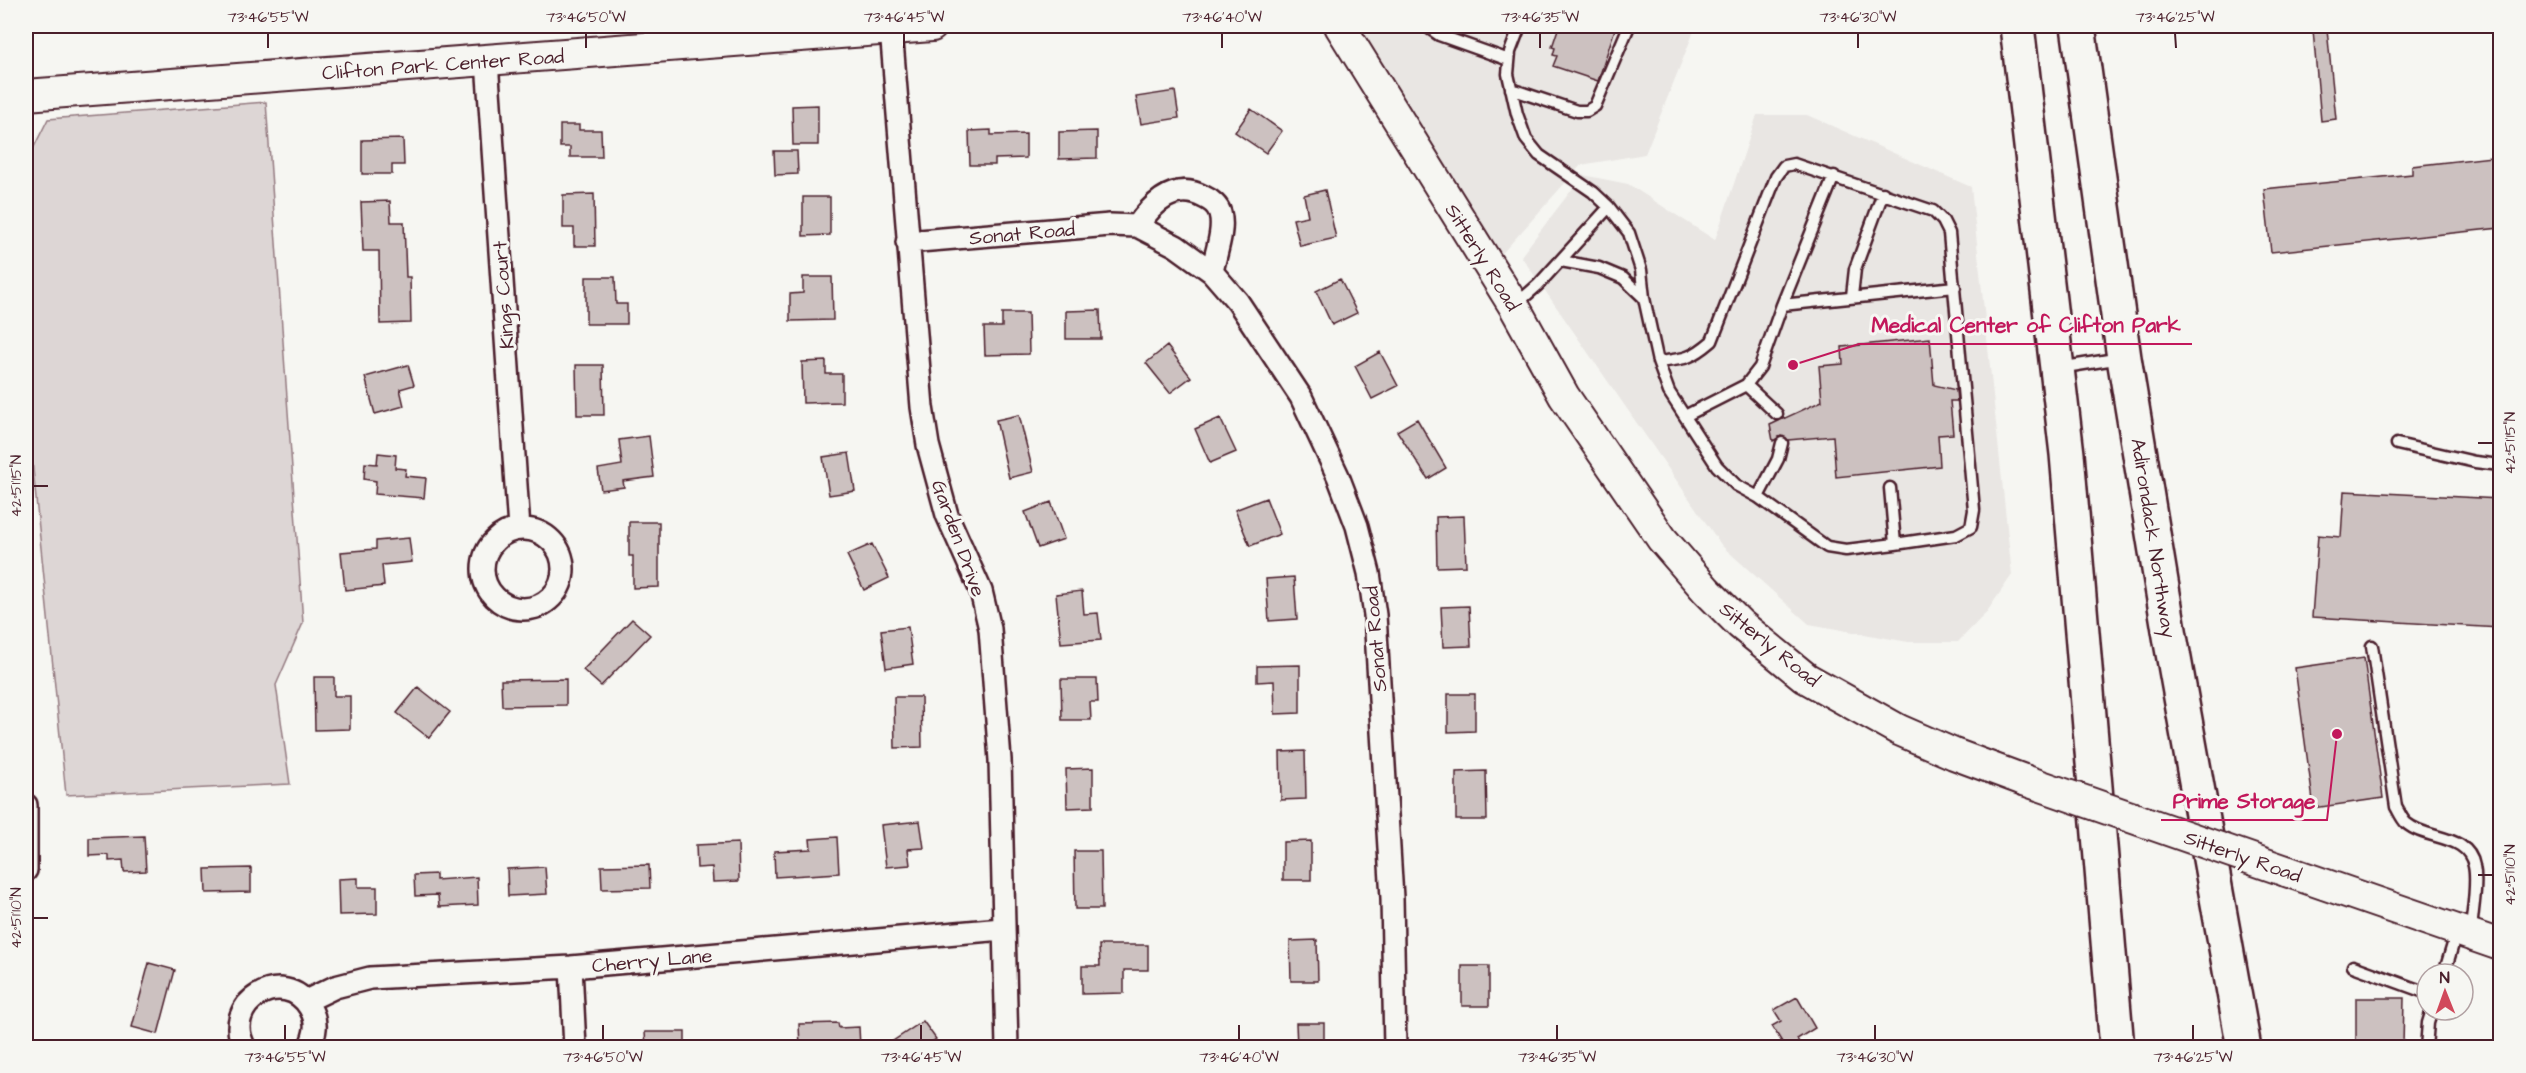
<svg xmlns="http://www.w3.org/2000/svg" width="2526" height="1073" font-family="'Architects Daughter',sans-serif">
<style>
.built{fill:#e9e6e3}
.green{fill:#ddd6d5;stroke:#947a80;stroke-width:1.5}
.building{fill:#ccc1c0;stroke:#4a1f2b;stroke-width:1.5}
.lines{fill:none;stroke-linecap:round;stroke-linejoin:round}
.lane-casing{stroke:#4a1f2b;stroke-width:15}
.street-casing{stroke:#4a1f2b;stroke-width:26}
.secondary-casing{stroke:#4a1f2b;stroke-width:34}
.highway-casing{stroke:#4a1f2b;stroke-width:38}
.lane{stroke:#f6f6f2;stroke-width:10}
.street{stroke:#f6f6f2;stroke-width:21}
.secondary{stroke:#f6f6f2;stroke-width:30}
.highway{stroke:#f6f6f2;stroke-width:33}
.secondary-bridge-casing{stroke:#4a1f2b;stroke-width:34;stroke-linecap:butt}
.secondary-bridge{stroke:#f6f6f2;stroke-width:30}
.ticks{fill:none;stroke:#4a1f2b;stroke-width:2}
.labels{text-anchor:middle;stroke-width:6;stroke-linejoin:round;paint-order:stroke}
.street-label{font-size:20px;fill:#4a1f2b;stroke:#f6f6f2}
.leader{fill:none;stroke:#c2185b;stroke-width:2}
.callout-dot{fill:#c2185b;stroke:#f6f6f2;stroke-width:2}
.callout-label{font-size:21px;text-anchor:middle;font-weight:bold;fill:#c2185b;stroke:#f6f6f2;stroke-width:6;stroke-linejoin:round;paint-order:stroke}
.neatline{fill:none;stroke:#4a1f2b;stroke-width:2}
.ticks-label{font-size:15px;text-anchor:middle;fill:#4a1f2b}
</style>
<rect width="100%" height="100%" fill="#f6f6f2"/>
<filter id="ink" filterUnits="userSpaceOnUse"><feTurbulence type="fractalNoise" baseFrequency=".0167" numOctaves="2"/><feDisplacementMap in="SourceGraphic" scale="12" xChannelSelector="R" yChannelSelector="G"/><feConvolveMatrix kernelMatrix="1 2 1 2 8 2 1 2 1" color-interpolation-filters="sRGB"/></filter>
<g filter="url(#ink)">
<path class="built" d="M1358 26H1696L1645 154 1581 165 1498 258Z
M1757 115H1807L1971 187 2012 575 1986 613 1958 642H1908L1809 624 1722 546 1521 256 1583 175 1628 184 1715 240Z"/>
<path class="green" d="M266 102 303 623 276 685 290 784 66 795 26 400V163L48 119Z"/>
<path class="building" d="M1559 26H1616L1598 81 1553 66 1557 56 1553 55 1555 48 1552 47Z
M2327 29 2336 119 2321 121 2313 30Z
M1175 91 1179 118 1141 124 1136 97Z
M818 105V145H793L792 106Z
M1251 109 1282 131 1266 153 1235 132Z
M560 125H579V130H601L602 157H570V147H560Z
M991 130V135L1026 134V158L995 159V165H970L969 131Z
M1097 131V158L1059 159V132Z
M403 139 404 165H392V174H362V140Z
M774 151H797L798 174 775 175Z
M2500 156V228L2271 252 2264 189 2412 174V166Z
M1325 190 1336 238 1300 246 1293 219 1308 216 1304 195Z
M594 194 595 246H574V228H563V195Z
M803 197H830V235L803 236Z
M390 201 391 222H404L406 277H410L411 323 380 324 379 251H363L361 202Z
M586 277H615L616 304H627V324H586Z
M803 277H832L833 320 790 321V294L803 293Z
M1340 279 1357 313 1332 325 1316 291Z
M1100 310 1101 339H1066V311Z
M1002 313H1028L1029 354 985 355 984 327H1002Z
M1930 338 1934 385 1956 390 1957 401H1950L1953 434 1938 435 1940 466 1836 477 1833 436 1788 440 1781 436 1773 441 1770 425 1822 401 1819 366 1843 364 1842 347Z
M1167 346 1191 377 1170 393 1146 363Z
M1380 352 1398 386 1372 399 1355 366Z
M826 361V374H842V402L803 403 802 362Z
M408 365 414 385 400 389 404 406 375 414 365 377Z
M576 365H603L604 415H577Z
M1019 415 1033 472 1009 478 996 420Z
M1220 418 1236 452 1210 463 1195 429Z
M1417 419 1446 468 1428 479 1397 431Z
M649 436 654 477 623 481 624 487 601 490 598 469 622 465 619 440Z
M378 453 396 455 395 468 406 469 405 476 426 478 424 498 375 494 376 481 364 479 365 463 377 464Z
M849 453 855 491 829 495 823 457Z
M2344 491 2500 499V628L2312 617 2318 535 2341 537Z
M1266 498 1280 534 1250 546 1235 510Z
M1051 502 1064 539 1038 548 1025 512Z
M1464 516 1466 566 1437 567 1436 517Z
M629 522H659V587L633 588V556H629Z
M409 538 412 562 382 565 384 586 345 590 341 552 376 549V541Z
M872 544 889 578 864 590 847 555Z
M1294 577 1297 619 1269 621 1266 579Z
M1082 591 1084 614 1098 613 1101 640 1061 643 1056 594Z
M1469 606 1471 646 1443 647 1441 607Z
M632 619 650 635 601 686 583 670Z
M908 627 913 664 886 668 881 630Z
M2364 658 2383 798 2314 808 2295 668Z
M1300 665V713L1275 714 1274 681 1257 682V666Z
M314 677H334V696H350V729L315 730Z
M566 679V705L502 706 501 680Z
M1061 679H1097L1098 702H1090L1091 720H1062Z
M418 687 450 712 429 738 397 713Z
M1448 694H1475V731L1448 732Z
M894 697H921L922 747 895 748Z
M1305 751 1306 799 1281 800 1280 752Z
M1093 768V807L1067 808 1066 769Z
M1486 771 1487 820H1456V772Z
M920 821 924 848 908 849 910 865 886 867 881 825Z
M144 836 146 871 124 872 123 860 109 861V855L89 856V838Z
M837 837 839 873 775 877 774 851 811 849 810 839Z
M1311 841V880H1283V842Z
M738 843 739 881 713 882 712 867 697 868 696 845Z
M1074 851H1101L1102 909H1075Z
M649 865 650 888 602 889 601 866Z
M545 867 547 894 508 896 507 869Z
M251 868V892L206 893 205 869Z
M436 874V880L477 877 478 905 439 907 438 895 415 896 414 875Z
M358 878V887H377V914L339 915 338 879Z
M1317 940 1318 981H1291L1290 941Z
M1099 945H1148V970H1124V993L1082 994V966H1100Z
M149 963 175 970 158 1034 132 1027Z
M1462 966H1489V1006H1462Z
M1797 997 1815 1028 1797 1039 1802 1047H1785L1772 1026 1781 1021 1774 1010Z
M2356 998H2404L2403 1047H2356Z
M923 1021 936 1039 924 1047H884Z
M838 1023 839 1028 859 1027 860 1047H800L799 1024Z
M1296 1023H1324V1047H1297Z
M645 1032H685V1047H646Z"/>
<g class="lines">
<g class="lane-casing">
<path id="lane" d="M1426 26 1439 35 1509 60
M1520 26 1510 52 1508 74 1517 114 1526 139 1539 155 1593 192 1609 207 1629 233 1641 270 1644 298 1658 362 1669 392 1717 466 1736 485 1758 497 1827 547 1846 550 1895 544 1956 535 1971 527 1974 510 1949 233 1943 221 1933 211 1794 164 1784 166 1776 177 1712 341C1691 359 1685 359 1658 362
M1511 89 1577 111H1587L1595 106 1629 26
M1561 261 1599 268 1623 278 1644 298
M1852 296 1855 269 1883 193
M1782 305 1955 287
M1514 306 1538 285 1609 207
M2059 368 2121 358
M1746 385 1777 414
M1685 416 1746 385 1760 367 1782 305 1834 176
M2397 444 2475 462 2500 465
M1890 488 1895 544
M1758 497 1778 459 1782 443
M2372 646 2396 807C2399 812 2402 819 2406 823 2427 841 2468 833 2474 866 2478 884 2472 912 2471 932
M2353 966 2427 993
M2444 974 2457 931
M2426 1048 2428 1023 2432 1010"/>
</g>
<g class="street-casing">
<path id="street" d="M891 29 922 407 928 445 947 515 981 591 990 629 1000 760 1007 1048
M487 61 519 529
M1137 226C1153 203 1175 181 1204 197 1211 200 1218 206 1220 213 1225 230 1215 255 1212 272
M907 242 1110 225 1137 226 1176 246 1212 272 1238 302 1301 397 1338 476 1357 526 1369 573 1375 615 1392 898 1395 1048
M483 569a40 40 0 1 1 80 0a40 40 0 1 1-80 0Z
M26 805V870
M571 967 575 1048
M306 1001 335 987 370 978 571 967 1002 929
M245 1048C219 1003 285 965 310 1008 318 1022 316 1033 309 1048"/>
</g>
<g class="secondary-casing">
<path id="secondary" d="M1340 26 1514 306 1564 396 1662 539 1706 590 1740 624 1806 678 1899 730 1954 754 2024 780
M26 95 932 26
M2286 871 2500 945"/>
</g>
<g class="highway-casing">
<path id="highway" d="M2017 26 2067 454 2117 1048
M2078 26 2124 358 2171 642 2244 1048"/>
</g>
<use href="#lane" class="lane"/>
<use href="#street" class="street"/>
<use href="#secondary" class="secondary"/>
<use href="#highway" class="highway"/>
<g class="secondary-bridge-casing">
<path id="secondary-bridge" d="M2024 780 2286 871"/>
</g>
<use href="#secondary-bridge" class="secondary-bridge"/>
</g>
</g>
<path class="ticks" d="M268 33V48M586 33V48M904 33V48M1222 33V48M1540 33V48M1858 33V48M2175 33 2176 48M2478 443H2493M33 486H48M2478 875H2493M33 918H48M285 1025V1040M603 1025V1040M921 1025V1040M1239 1025V1040M1557 1025V1040M1875 1025V1040M2193 1025V1040"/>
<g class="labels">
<g class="street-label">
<text transform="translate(443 64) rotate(-4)" y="7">Clifton Park Center Road</text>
<text transform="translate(1022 233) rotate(-5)" y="7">Sonat Road</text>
<text transform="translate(1483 257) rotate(58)" y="7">Sitterly Road</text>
<text transform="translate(503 295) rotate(-94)" y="7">Kings Court</text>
<text transform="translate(959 538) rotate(70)" y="7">Garden Drive</text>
<text transform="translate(2154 538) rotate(81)" y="7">Adirondack Northway</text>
<text transform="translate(1375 639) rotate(-95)" y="7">Sonat Road</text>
<text transform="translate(1770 644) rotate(39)" y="7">Sitterly Road</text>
<text transform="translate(2243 856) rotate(19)" y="7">Sitterly Road</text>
<text transform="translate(652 960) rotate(-5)" y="7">Cherry Lane</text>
</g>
</g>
<path class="leader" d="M1793 365L1859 344H2192M2337 734L2327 820H2161"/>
<g class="callout-dot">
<circle cx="1793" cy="365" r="6"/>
<circle cx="2337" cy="734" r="6"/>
</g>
<g class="callout-label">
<text x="2026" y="332">Medical Center of Clifton Park</text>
<text x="2244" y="808">Prime Storage</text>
</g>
<rect width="2526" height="1073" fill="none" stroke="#f6f6f2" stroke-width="66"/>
<g transform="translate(2445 992) rotate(359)"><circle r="28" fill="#f6f6f2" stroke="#b1a0a2" stroke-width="1.5"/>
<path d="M0-4.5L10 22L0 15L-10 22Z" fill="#d1495b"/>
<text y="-9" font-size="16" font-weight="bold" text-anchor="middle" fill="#4a1f2b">N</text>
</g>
<rect x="33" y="33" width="2460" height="1007" class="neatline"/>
<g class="ticks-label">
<text x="268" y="22">73°46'55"W</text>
<text x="586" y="22">73°46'50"W</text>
<text x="904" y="22">73°46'45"W</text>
<text x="1222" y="22">73°46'40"W</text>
<text x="1540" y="22">73°46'35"W</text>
<text x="1858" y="22">73°46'30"W</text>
<text x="2175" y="22">73°46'25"W</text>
<text transform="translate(2510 443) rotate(-90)" y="5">42°51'15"N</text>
<text transform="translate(16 486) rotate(-90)" y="5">42°51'15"N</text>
<text transform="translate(2510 875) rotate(-90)" y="5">42°51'10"N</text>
<text transform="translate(16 918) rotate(-90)" y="5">42°51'10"N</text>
<text x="285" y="1062">73°46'55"W</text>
<text x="603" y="1062">73°46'50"W</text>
<text x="921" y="1062">73°46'45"W</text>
<text x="1239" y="1062">73°46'40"W</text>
<text x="1557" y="1062">73°46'35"W</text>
<text x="1875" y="1062">73°46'30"W</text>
<text x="2193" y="1062">73°46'25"W</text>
</g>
</svg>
